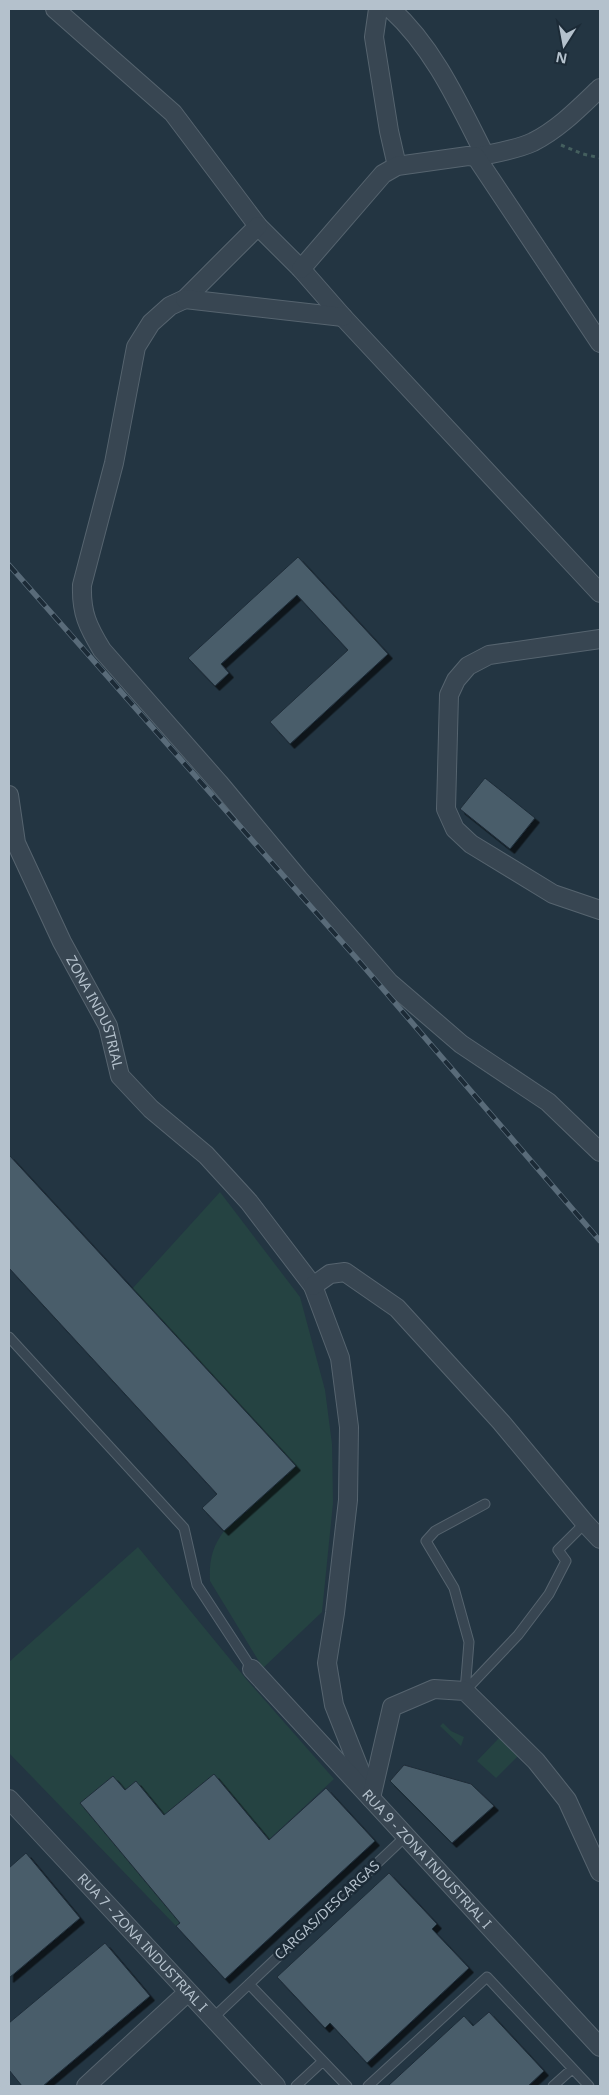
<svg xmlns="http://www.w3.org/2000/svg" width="609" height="2095" font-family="'Noto Sans',sans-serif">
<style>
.green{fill:#254342}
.building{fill:#495d6b;stroke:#1f2d39;filter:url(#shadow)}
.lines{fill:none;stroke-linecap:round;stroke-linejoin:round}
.service-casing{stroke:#56646f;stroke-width:11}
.minor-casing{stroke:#56646f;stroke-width:20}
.path{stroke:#445f5e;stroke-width:3;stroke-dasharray:4 4;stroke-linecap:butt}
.service{stroke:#384652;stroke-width:9}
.minor{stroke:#384652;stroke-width:18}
.rail-casing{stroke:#596b79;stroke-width:5.5}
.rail{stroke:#1c2b37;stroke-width:4;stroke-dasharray:11;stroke-linecap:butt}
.labels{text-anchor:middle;stroke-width:5;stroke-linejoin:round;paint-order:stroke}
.street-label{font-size:14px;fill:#b4c1cc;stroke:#1c2b37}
</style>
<defs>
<filter id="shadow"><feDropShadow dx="4.5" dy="4.5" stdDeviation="0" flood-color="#0009"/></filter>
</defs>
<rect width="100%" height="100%" fill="#233542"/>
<path class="green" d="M220 1192 300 1297 325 1390 332 1444 333 1503 322 1612 263 1668 210 1581C209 1561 212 1547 224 1531L295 1466 132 1289Z
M138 1547 247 1680 334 1779 176 1926 9 1753V1662Z
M443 1723 451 1731 464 1737 461 1746 440 1726Z
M499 1738 518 1756 496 1778 477 1761Z"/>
<path class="building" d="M298 557 388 654 290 744 270 722 348 650 297 595 221 664 229 673 215 686 188 658Z
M485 778 535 818 510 849 460 809Z
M9 1155 296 1466 224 1531 202 1508 217 1494 9 1268Z
M404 1765 471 1784 494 1806 452 1843 390 1781Z
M214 1774 269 1840 326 1788 375 1841 225 1979 176 1926 180 1923 80 1803 113 1776 125 1790 136 1781 164 1815Z
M26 1853 80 1918 9 1978V1868Z
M389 1873 437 1924 432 1929 469 1968 367 2063 330 2023 325 2028 277 1977Z
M105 1943 150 1996 43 2086H22L9 2070V2023Z
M489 2012 544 2071 528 2086H388L464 2016 473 2026Z"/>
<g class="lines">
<g class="service-casing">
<path id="service" d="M9 1337 184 1528 197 1585 252 1669
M485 1504 435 1531 426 1541 454 1588 469 1642 465 1691 518 1635 549 1594 566 1561 558 1550 585 1523
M249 1984 347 2086
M213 2018 406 1836
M296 2086 323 2061
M368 2086 487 1977 589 2086
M553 2086 572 2069"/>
</g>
<g class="minor-casing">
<g id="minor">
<path d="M55 9 173 113 258 226 301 269 343 317 600 593"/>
<path d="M378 9 374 37 389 131 397 166"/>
<path d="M391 9C434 48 459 104 485 155"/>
<path d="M476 157C494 153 516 150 533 142 559 129 580 107 600 88"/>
<path d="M258 226 185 299 170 306 151 323 136 347 114 463 82 585C81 613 88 627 102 650L219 783 298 878 389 982 461 1044 548 1102 600 1152"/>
<path d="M301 269 383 174 397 166 468 156 476 157 600 343"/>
<path d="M185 299 343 317"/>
<path d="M600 639 489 655 468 666 456 680 449 695 446 809 455 829 471 844 553 894 600 910"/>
<path id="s1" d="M9 795 16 843 62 942 108 1026 120 1076 151 1109 206 1155 249 1202 313 1286 340 1358 349 1427 348 1500 335 1613 327 1663 334 1705 371 1798"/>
<path d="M313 1286 330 1274 345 1272 397 1308 501 1422 585 1523 600 1539"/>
<path id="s2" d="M252 1669 600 2047"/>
<path d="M371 1798 392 1707 434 1689 465 1691 536 1761 567 1800 600 1872"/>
<path id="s3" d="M9 1799 276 2086"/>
<path d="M86 2086 188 1992"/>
</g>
</g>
<path class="path" d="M561 145 583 154 600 158"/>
<use href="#service" class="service"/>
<use href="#minor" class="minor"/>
<g class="rail-casing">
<path id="rail" d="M9 565 358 960 600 1241"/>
</g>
<use href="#rail" class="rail"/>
</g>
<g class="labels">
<g class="street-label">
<text dy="5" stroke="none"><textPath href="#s1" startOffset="236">ZONA INDUSTRIAL</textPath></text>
<text dy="5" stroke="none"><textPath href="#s2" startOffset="258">RUA 9 - ZONA INDUSTRIAL I</textPath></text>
<text transform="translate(327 1910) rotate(-43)" y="5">CARGAS/DESCARGAS</text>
<text dy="5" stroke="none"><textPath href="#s3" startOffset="196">RUA 7 - ZONA INDUSTRIAL I</textPath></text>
</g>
</g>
<rect width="609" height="2095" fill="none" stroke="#b4c1cc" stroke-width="20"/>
<g transform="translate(564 45) rotate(191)" stroke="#1c2b37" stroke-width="4" paint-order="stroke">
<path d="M0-4L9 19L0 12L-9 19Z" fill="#b4c1cc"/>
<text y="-8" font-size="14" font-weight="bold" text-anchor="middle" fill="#b4c1cc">N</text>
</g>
</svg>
